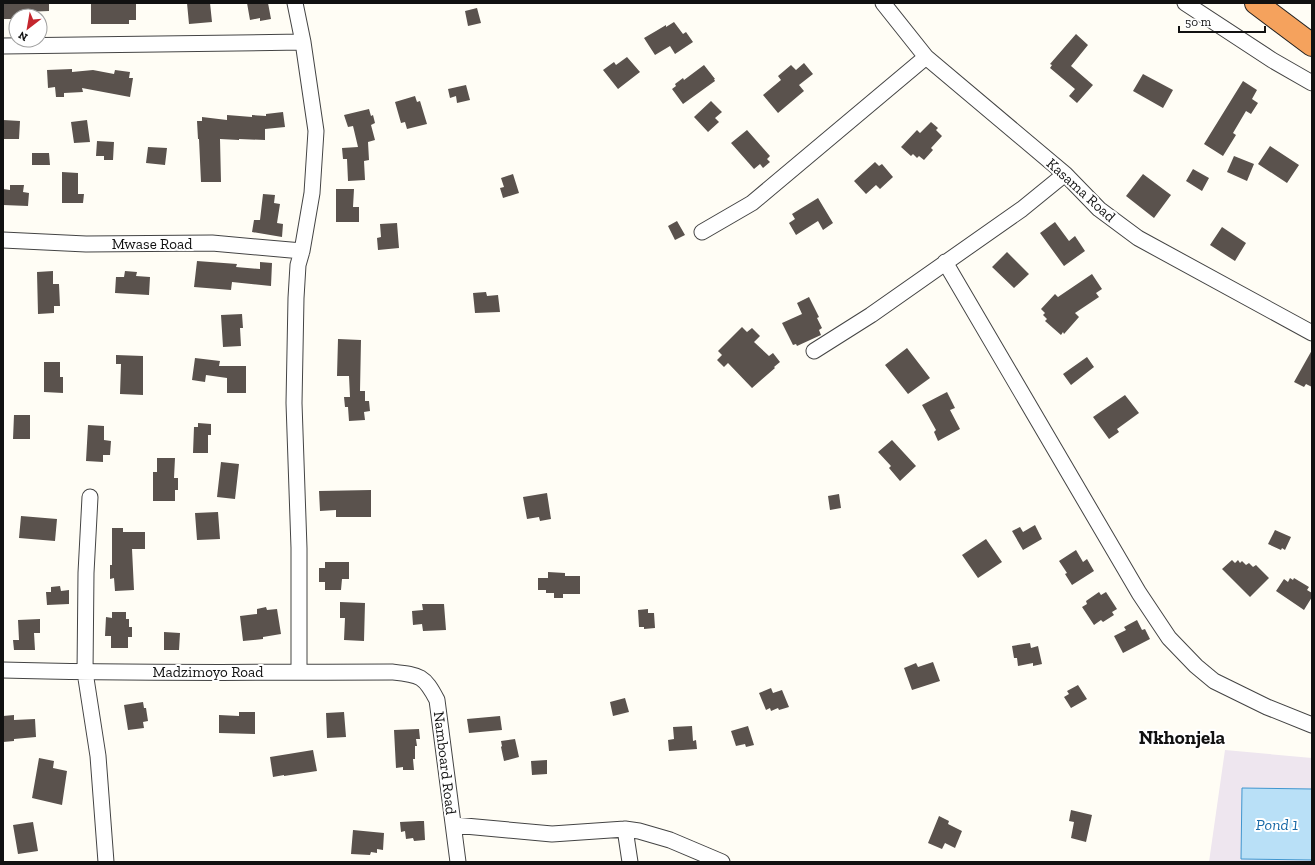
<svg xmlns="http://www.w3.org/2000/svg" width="1315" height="865" font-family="'Zilla Slab',serif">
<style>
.industrial{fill:#eee6ef}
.water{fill:#b9e0f7;stroke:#3f96cf}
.building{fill:#5a524d}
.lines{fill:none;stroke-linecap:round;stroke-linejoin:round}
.minor-casing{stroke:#444;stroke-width:17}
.highway-casing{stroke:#222;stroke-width:24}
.minor{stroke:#fff;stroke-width:15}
.highway{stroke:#f5a25d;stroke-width:22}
.labels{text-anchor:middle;stroke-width:4;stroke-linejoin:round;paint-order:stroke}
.street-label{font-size:15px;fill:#111;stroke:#fff}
.water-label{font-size:16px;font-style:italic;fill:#1768a6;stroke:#fff}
.district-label{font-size:19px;font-weight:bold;fill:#111;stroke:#fff}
</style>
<rect width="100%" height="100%" fill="#fffdf5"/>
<path class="industrial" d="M1225 750 1312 758V862H1209Z"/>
<path class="water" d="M1242 788 1312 789V860L1241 859Z"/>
<path class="building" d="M4 3H49V11L24 12V16H16V19H4Z
M91 3H136V20H129V24H91Z
M187 3H210L212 22 189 24Z
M247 3H268L271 19 260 21V18L250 20Z
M477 8 481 23 468 26 465 11Z
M674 22 683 34 686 32 693 42 675 54 670 46 655 55 644 38 656 31 666 25V27Z
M1076 34 1088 45 1071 66 1093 85 1077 103 1069 96 1075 89 1050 68 1052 65 1050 64Z
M627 57 640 72 618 89 603 70 614 62 616 65Z
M804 63 813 74 799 85 804 91 778 113 763 95 781 80 778 76 791 65 796 70Z
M704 65 715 79H714L715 81 683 104 672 89 676 86 675 84 683 78 684 80Z
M72 69V72L93 70 114 74 115 70 130 72 129 78H133L130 97 82 88 83 92 64 93V97H56L55 87 48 88 47 70Z
M1143 74 1173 90 1163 108 1133 91Z
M1243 81 1257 90 1252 99 1258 103 1251 114 1246 111 1233 133 1236 135 1223 156 1204 144Z
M466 85 470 100 457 103 456 96 450 98 448 89Z
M415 96 417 102 420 101 427 124 407 129 405 122 401 123 395 102Z
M711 101 722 112 715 118 719 122 708 132 694 117Z
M369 109 371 116 373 115 375 123 371 125 375 140 368 142 369 160 364 161 365 180 348 181 347 159H343L342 148 358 147 353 126 348 127 344 115Z
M283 112 285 127 265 129V140L239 139V140L220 139 221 182H201L199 139H198L197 121H202V117L227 120V115L252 117V115L266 116V114Z
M3 120 20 121 19 139H3Z
M87 120 90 142 74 143 71 122Z
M931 122 938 128 936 130 942 136 931 148 933 150 924 160 919 156 917 158 913 154 911 156 901 147 917 130 920 133Z
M747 130 770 156 767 159 770 162 763 168 760 164 754 169 731 143Z
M97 141 114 142 113 160H104V156H96Z
M1270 146 1299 165 1287 183 1258 164Z
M148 147 167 148 165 165 146 163Z
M32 153H49L50 165H32Z
M1234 156 1254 164 1247 181 1227 172Z
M875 162 879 166 882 164 893 177 880 189 876 185 866 194 854 181Z
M1193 169 1209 178 1202 191 1186 181Z
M62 172 78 173V194H84L83 203H62Z
M513 174 519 193 503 198 500 188 504 187 501 178Z
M1143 174 1171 195 1154 218 1126 196Z
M10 185H24L23 192 29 193 28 206 3 205V189L10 190Z
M336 189H354L353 207H359V222H336Z
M263 194 275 195 274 203 280 204 277 223 283 224 282 237 252 232 254 220H260Z
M818 198 833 223 823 230 818 221 796 235 789 223 795 219 792 214Z
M677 221 685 235 675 240 668 226Z
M1055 222 1069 241 1075 236 1085 251 1064 266 1040 233Z
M397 223 399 248 378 250 377 238 381 237 380 224Z
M1222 227 1246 243 1235 261 1210 245Z
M1007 252 1029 274 1014 288 992 267Z
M197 261 237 264 236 267 260 269V262L272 263 271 286 232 282 231 290 194 287Z
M53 271V284H59L60 306H54V313L38 314 37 272Z
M125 271 137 272 136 276 150 277 149 295 115 293 116 277H124Z
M1092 274 1102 289 1096 293 1099 297 1075 313 1079 317 1064 334 1063 332 1061 335 1045 321 1047 319 1043 315 1045 313 1041 309 1055 294 1058 297Z
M486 292 487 296 498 295 500 312 475 313 473 293Z
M809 297 819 317 817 318 822 328 819 330 821 335 797 346 796 344 793 345 782 323 802 314 797 303Z
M242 314 243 328H240L241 346 223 347 221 315Z
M742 327 747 332 752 328 760 336 754 342 769 356 773 353 780 362 774 367 775 368 752 388 728 363 724 367 717 360 722 355 718 351Z
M338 339 361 340 360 391H365V401H369L370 411 364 412 365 420 349 421 348 407H345L344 397H350L349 376H337Z
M907 348 930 378 908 394 885 365Z
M1312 350V387L1306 384 1304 387 1294 382Z
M116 355 143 356V395L120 394 121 364H116Z
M1087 357 1094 367 1071 385 1063 374Z
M195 358 220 361 219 366H246V393H227V378L206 375 205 382 192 380Z
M44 362H60V377H63V393L44 392Z
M947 392 955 408 950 410 960 429 938 441 934 432 936 430 922 405Z
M1125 395 1139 413 1117 429 1119 432 1109 439 1093 417Z
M14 415H30V439H13Z
M198 423 211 424V435H208V453H193L194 427H198Z
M88 425 104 426V440L111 441 110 455H103V462L86 461Z
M892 440 916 466 900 481 889 468 891 466 878 452Z
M157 458H175L174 478H178V490H175V501H153V472H157Z
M221 462 239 464 235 499 217 497Z
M371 490V517H336V510L320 511 319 491Z
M547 493 551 519 540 521 539 517 527 519 523 497Z
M839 494 841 508 830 510 828 496Z
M218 512 220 539 197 540 195 513Z
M21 516 57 519 55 541 19 538Z
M1035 525 1042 539 1023 550 1012 531 1020 527 1023 532Z
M112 528H123V532H145V549H132L134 590 115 591 114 578 110 579V565H112Z
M1275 530 1291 537 1285 550 1282 548 1281 550 1268 544Z
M986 539 1002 562 978 578 962 555Z
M1076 550 1083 562 1087 559 1094 571 1072 585 1065 574 1067 573 1059 561Z
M1232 560 1235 563 1238 560 1240 563 1242 561 1246 565 1249 563 1253 567 1256 565 1269 578 1250 597 1222 569Z
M325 562H349V579H342L341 590H325V582H319V568H325Z
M548 572 565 573V576H580V594H563V598H554V593H546V590H538V578H548Z
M1290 578 1293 580 1294 578 1309 587 1307 590 1312 593V597L1304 610 1276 591 1284 579 1288 582Z
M60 586 61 591 69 590V604L47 605 46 592H51V587Z
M1099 592 1101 595 1106 592 1117 609 1112 612 1114 615 1103 622 1101 620 1094 625 1082 607 1087 604 1086 601Z
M340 602 365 603 364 641 344 640 345 618H340Z
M422 604H444L446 630 423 631 422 624 413 625 412 611 423 610Z
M266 607 267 610 277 609 281 634 263 637V639L243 641 240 616 257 614V609Z
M648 609V613H654L655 628 644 629V627H639L638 610Z
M112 612H126V619H129V627H132V637H128V648H111V636H105L106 617 112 618Z
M40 619V633H34L35 650H14L13 640H19L18 620Z
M1137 620 1142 630 1145 629 1150 639 1123 653 1114 636 1126 630 1124 627Z
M164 632 180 633 179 650H164Z
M1030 643 1031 648 1038 646 1042 664 1033 666V663L1018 666 1017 658H1014L1012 646Z
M933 662 940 681 912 690 904 668 916 663 918 667Z
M1078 685 1087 699 1071 708 1064 697 1069 694 1067 691Z
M771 688 773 693 782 690 789 707 779 710 778 708 771 711 770 708 766 710 759 693Z
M625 698 629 712 613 716 610 702Z
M143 702 144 708H146L148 721 143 722 144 728 128 730 124 705Z
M239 712H255V734L219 733V715L239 716Z
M344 712 346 737 327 738 326 713Z
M14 715V720L35 719 36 737 14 739V741L3 742V716Z
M500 716 502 730 469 733 467 719Z
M692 726 693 741 696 740 697 749 669 751 668 740 674 739 673 727Z
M748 726 754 745 746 747 745 744 736 746 731 731Z
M419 729 420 739H416L417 746H415V759H413L414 770H403V767L396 768 394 730Z
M515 739 519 757 504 761 501 747 502 746 501 741Z
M313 750 317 771 284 776V775L273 777 270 757Z
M39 758 54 761 53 768 67 771 62 805 32 798Z
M547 760V774L532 775 531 761Z
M1071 810 1092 815 1086 842 1071 838 1074 822 1069 821Z
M939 816 949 821 948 824 962 831 955 848 945 843 942 849 928 843Z
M419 821H424L425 840 414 841 413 838 406 839 405 831 401 832 400 822Z
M33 822 38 851 18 854 13 825Z
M353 830 384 833 383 850 377 849V853L371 852 370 855 351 854Z"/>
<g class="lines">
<g class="minor-casing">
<path id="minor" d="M295 3 303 42 316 131 312 193 302 251 298 265 296 298 294 403 299 548V672
M883 3 926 57 1065 174 1099 209 1138 238 1312 333
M1185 3 1272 60 1312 83
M3 46 303 42
M702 232 752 203 926 57
M3 240 86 244 212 243 302 251
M945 262 1139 593 1169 638 1196 666 1214 681 1267 707 1312 725
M814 351 871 315 1022 209 1065 174
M90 497 86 573 85 672 98 756 106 862
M3 670C133 674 263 672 392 672 420 675 424 675 437 700L458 862
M454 825 552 834 625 829 639 831 670 840 722 862
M625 829 630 862"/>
</g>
<g class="highway-casing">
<path id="highway" d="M1256 3 1312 45"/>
</g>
<use href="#minor" class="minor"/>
<use href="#highway" class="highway"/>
</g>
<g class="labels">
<g class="street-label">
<text transform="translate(1081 190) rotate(42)" y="5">Kasama Road</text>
<text x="152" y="249">Mwase Road</text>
<text x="208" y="677">Madzimoyo Road</text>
<text transform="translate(445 763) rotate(83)" y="5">Namboard Road</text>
</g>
<g class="water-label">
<text x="1277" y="830">Pond 1</text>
</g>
<g class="district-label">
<text x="1182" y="744">Nkhonjela</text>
</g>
</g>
<rect width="1315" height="865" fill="none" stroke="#111111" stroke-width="8"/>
<g transform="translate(28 28) rotate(211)"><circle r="19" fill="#ffffff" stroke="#a0a0a0"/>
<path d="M0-3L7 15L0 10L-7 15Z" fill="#c4262e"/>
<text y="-6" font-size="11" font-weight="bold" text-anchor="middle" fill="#111111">N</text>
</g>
<path d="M1179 26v6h86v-6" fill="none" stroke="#111111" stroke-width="2"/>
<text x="1185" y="26" font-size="12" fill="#111111" stroke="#ffffff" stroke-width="3" paint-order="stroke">50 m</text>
</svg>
